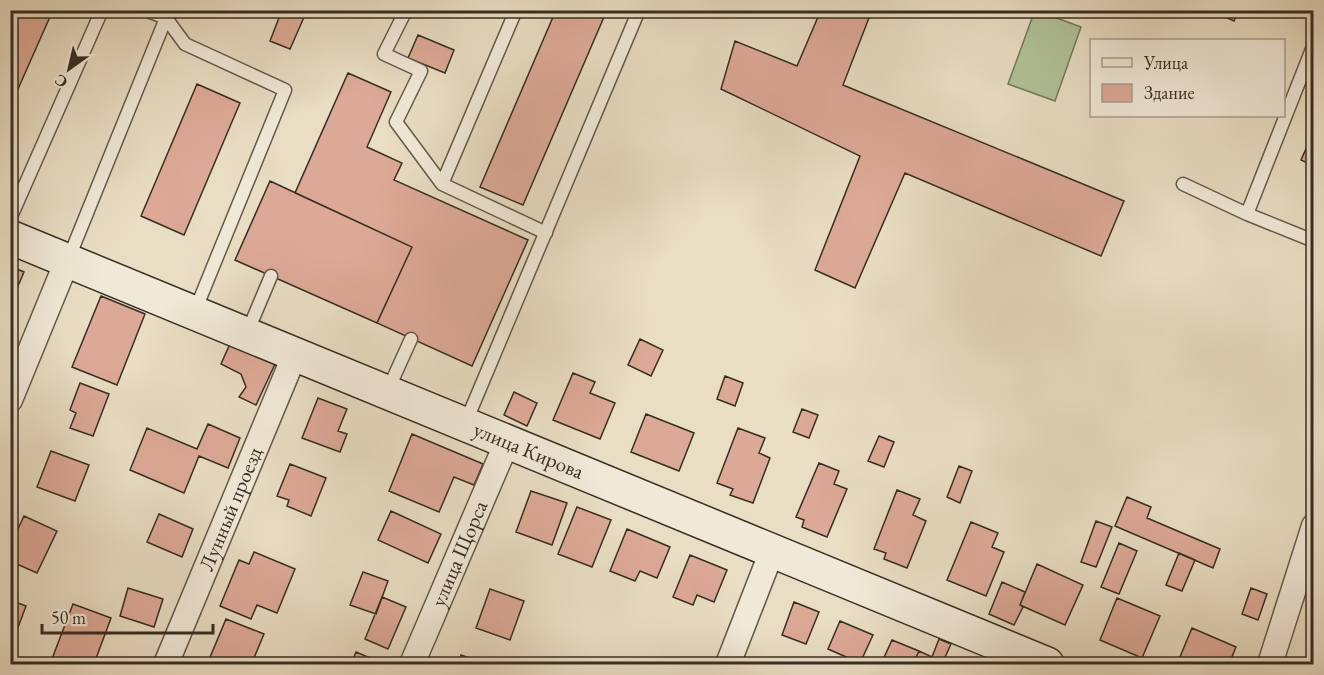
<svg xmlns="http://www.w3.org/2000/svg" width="1324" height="675" font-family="'EB Garamond',serif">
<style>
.green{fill:#b1c298;stroke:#74785d;stroke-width:1.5}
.building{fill:#dda997;stroke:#372e22;stroke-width:1.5}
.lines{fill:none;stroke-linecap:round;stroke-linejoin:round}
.lane-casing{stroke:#645a4a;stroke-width:15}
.street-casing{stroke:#645a4a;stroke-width:27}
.secondary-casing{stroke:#372e22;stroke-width:36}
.lane{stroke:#f1e9d8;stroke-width:12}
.street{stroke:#f1e9d8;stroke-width:24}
.secondary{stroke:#f1e9d8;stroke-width:33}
.labels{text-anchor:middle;stroke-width:6;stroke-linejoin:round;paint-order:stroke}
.street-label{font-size:21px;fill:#372e22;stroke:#f1e9d8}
</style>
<rect width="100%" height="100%" fill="#e9ddc3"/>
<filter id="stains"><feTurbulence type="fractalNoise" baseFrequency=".00333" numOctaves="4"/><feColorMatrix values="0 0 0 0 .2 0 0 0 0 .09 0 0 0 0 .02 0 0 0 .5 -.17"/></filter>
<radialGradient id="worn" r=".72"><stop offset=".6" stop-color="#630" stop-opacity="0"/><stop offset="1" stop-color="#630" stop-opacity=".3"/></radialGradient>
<path class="green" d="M1035 10 1081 27 1055 101 1008 84Z"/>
<path class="building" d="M10 10H53L10 107Z
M282 10H294L305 15 290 49 270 41Z
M556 10H607L523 205 480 187Z
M821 10H872L843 85 1124 201 1101 256 905 173 855 288 815 270 860 156 721 89 735 41 797 66Z
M1210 10H1239L1234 21Z
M418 35 454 50 445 73 408 58Z
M348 73 391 92 367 147 402 163 394 180 528 240 472 366 377 323 412 247 295 193Z
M197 84 240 103 184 235 141 216Z
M1314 131V166L1301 160Z
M270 181 412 247 377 323 235 260Z
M10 266 24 272 10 305Z
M101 296 145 314 117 385 72 367Z
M640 339 663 350 651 376 628 365Z
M230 344 276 362 256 405 239 397 246 387 241 374 221 364Z
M573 373 595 382 590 393 615 403 600 439 553 420Z
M725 376 743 383 735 406 717 399Z
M80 383 109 394 93 436 70 428 76 413 70 410Z
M514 392 537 403 527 426 504 415Z
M318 398 347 409 338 431 347 434 340 452 302 438Z
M802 409 818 415 809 438 793 432Z
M646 414 694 433 679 471 631 452Z
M208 424 240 438 228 468 199 456 184 493 130 470 147 428 197 449Z
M738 428 765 438 759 453 770 458 753 503 730 495 733 489 717 483Z
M412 434 483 464 474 485 454 477 439 512 389 491Z
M879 436 894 442 884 467 868 461Z
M51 451 89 465 75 501 37 487Z
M819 463 839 471 834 484 847 489 827 537 802 527 804 520 796 517Z
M290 464 326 478 311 516 287 506 289 500 277 496Z
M959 466 972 471 960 503 947 497Z
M897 490 920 499 913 515 926 521 907 568 884 559 886 553 874 549Z
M531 491 567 503 552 545 516 532Z
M1127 497 1151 507 1147 518 1220 549 1213 568 1115 526Z
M577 507 611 520 592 567 558 554Z
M391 511 441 534 428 563 378 540Z
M159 514 193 529 182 557 147 542Z
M24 516 57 531 37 573 10 561V546Z
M1096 521 1112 527 1096 567 1081 562Z
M971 522 998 533 992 547 1004 552 986 596 947 580Z
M627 529 670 547 657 578 640 571 635 581 610 571Z
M1119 543 1137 551 1119 594 1101 587Z
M254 552 295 569 277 613 257 605 251 619 220 606 239 560 249 564Z
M1179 553 1195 560 1182 591 1166 585Z
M690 555 727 570 714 602 697 595 693 605 673 597Z
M1037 564 1083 585 1065 625 1020 605Z
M363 572 388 581 376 614 350 605Z
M1002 582 1025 592 1020 605 1023 607 1014 625 989 614Z
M128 588 163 599 154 627 120 616Z
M1251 588 1267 594 1258 620 1242 614Z
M490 589 524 601 510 640 476 628Z
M382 597 406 607 388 649 365 639Z
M1117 598 1160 616 1142 658 1100 640Z
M10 600 26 606 14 638 10 637Z
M794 602 819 612 806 644 782 635Z
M73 604 111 618 94 664H50Z
M226 619 264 634 254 658 269 664H215L208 662Z
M840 621 873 635 860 663 828 649Z
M1192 628 1236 647 1229 664H1177Z
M939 639 951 644 942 664H913L919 651 932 657Z
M892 640 919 651 913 664H881Z
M356 652 382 663 381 664H351Z
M461 655 487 664H458Z"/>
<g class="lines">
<g class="lane-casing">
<path id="lane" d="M145 10 166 18 185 44 285 90 195 311
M406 10 384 54 421 71 396 122 442 184 546 233
M1314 44 1247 214 1314 241
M442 184 516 10
M1183 184 1247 214
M10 219 102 10
M68 260 166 18V12
M247 333 271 276
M387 392 411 339
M465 424 639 10"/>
</g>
<g class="street-casing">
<g id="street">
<path d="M10 400 67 261"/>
<path id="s1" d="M166 664 295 354"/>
<path id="s2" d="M412 664 507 442"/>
<path d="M728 664 772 551"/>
<path d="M1270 664 1314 526"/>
</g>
</g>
<g class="secondary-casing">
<g id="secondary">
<path id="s3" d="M10 237 1047 664"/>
</g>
</g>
<use href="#lane" class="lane"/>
<use href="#street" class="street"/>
<use href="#secondary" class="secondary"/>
</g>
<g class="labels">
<g class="street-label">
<text dy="7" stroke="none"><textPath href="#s3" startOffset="561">улица Кирова</textPath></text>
<text dy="7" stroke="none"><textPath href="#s1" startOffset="168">Лунный проезд</textPath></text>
<text dy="7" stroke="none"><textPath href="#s2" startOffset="120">улица Щорса</textPath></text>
</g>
</g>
<rect width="1324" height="675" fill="none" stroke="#e9ddc3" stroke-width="36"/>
<rect x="12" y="12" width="1300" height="651" fill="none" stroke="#372e22" stroke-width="3"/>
<rect x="18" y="18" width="1288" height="639" fill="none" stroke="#372e22" stroke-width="1.5"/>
<rect x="1090" y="39" width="195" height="78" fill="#f1e9d8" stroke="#a79e8f" stroke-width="1.5"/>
<rect x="1102" y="58" width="30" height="9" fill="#f1e9d8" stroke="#a79e8f" stroke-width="1.5"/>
<text x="1144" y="69" font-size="18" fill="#372e22">Улица</text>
<rect x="1102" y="84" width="30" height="18" fill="#dda997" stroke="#a79e8f" stroke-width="1.5"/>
<text x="1144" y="99" font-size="18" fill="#372e22">Здание</text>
<g transform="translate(69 69) rotate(214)" stroke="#f1e9d8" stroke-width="4.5" paint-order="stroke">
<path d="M0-4.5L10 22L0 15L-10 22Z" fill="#372e22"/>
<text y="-9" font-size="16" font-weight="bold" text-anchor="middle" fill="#372e22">С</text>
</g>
<path d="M42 624v9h171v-9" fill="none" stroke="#372e22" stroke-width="3"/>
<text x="51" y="624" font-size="18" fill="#372e22" stroke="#f1e9d8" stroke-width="4.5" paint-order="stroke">50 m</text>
<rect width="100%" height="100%" filter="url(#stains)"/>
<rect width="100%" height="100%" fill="url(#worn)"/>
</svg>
